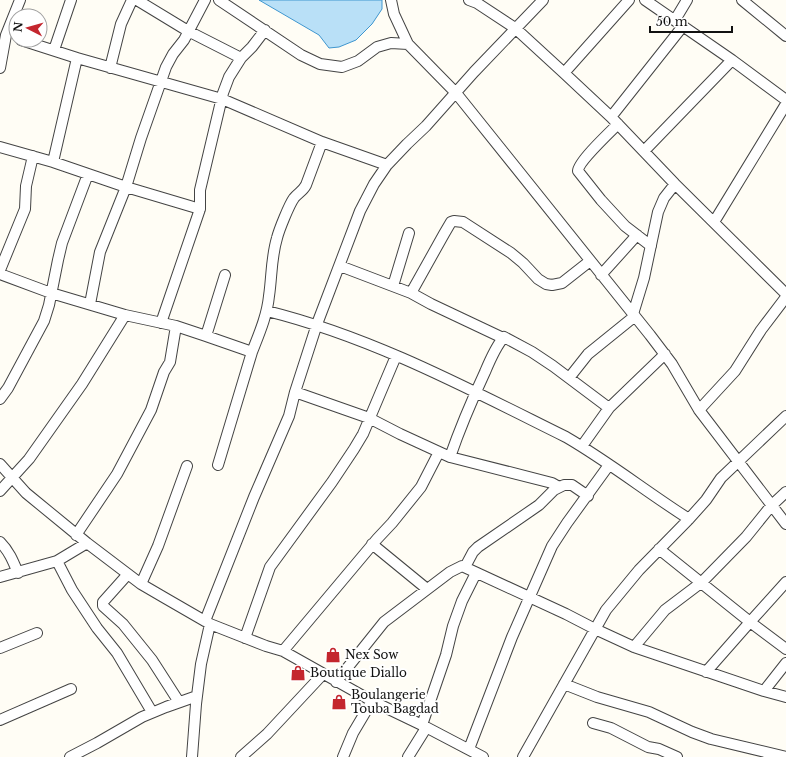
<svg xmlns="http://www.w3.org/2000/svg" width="786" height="757" font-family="'Libre Baskerville',serif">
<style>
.water{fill:#b9e0f7;stroke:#3f96cf}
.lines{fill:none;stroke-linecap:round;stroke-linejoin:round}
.minor-casing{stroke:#444;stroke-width:12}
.minor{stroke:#fff;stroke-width:10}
.labels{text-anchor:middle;stroke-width:4;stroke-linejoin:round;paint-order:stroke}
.poi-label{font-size:12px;fill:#111;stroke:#fff;text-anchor:start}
</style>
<rect width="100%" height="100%" fill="#fffdf5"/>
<path class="water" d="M259 0H382V9L372 24 356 40 339 47 329 48 319 35Z"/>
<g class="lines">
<g class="minor-casing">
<path id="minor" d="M137 0 188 31 241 58
M219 0 301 55 320 64 342 67 358 61 377 47 391 43 408 44
M391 0 394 14 408 44 456 93 650 335 672 364 699 410 786 524
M469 0 477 3 515 28 564 73 611 117 675 184 786 294
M645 0 732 60 786 100
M742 0 786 36
M675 20 687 0
M21 40 77 58 53 162
M54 50 71 0
M77 58 222 99 322 142 387 165
M0 68 6 35 20 0
M110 68 121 24 132 0
M564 73 629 0
M611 117 683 26
M618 124C610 132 578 162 578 171L601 200 625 226 651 246
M0 147 53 162 126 187 200 209 161 323
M644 151 732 60
M200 209V190L223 93 229 77 241 58 252 47 265 30
M714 222 786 104
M340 266 411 293 431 304 503 338
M0 270 25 209 26 186 33 156
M0 274 51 293 125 315 176 326 206 336 225 275
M601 275 637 235
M393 286 409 233
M411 293 444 234 451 222 454 221 463 222 511 253 523 263 538 279 546 284 552 285 562 283 590 261
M90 304 100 252 126 187 141 138 166 67 173 54 184 40 205 0
M267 311C372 337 469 389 566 437 609 462 648 493 689 519
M633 314 644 278 658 212 664 198 675 184
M206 336 252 352 218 465
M252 352C259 334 267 316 269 296 272 276 271 258 277 238 279 230 289 205 294 198 298 193 303 191 306 185L322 142
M569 378 588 354 635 316
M295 392 369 418 400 434 450 457 552 483 559 487
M0 399 8 388 44 321 49 305 58 260 62 243 88 174
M699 410 735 371 761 330 786 297
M582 446 609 408 665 354
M450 457C460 428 472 400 485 372 490 360 496 346 504 337L532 352 553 366 609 408
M0 464 26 493 87 543 141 584 165 598 210 624 266 646 283 651 372 701 422 725 483 757
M0 491 29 459 82 384 125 315
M76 535 117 474 151 410 164 372 170 362 176 326
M0 542C9 551 13 561 18 573
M87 543 57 561 72 590 97 628 117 653 152 712
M372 544 427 589
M659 549 750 622 706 672
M465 567 473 552 478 547 539 505 554 490 564 485H572L588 496
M128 574 103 602V606L123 624 152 660 179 702
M0 577 57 561
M786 582 750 622 786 649
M141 584 158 546 187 466
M205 621 254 497 289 416 295 392 317 324 360 211 374 184 387 165 407 144 426 126 474 72 543 0
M245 638 270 567 332 482 354 449 363 434 396 356
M634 647 665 610 702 582 746 537 771 506 786 492
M0 648 37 633
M283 651 377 539 392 523 421 487 439 452
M336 682 384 622 450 572 462 566 566 614 595 629 634 647 764 691 786 697
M564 684 597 697 649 712 692 732 711 739 786 757
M764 691 786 663
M0 720 71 689
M593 723 611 728 648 747 659 749 677 757
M422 725 446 655 453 626 462 601 476 573
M469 749 512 637 552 546 567 523 609 465
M70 757 97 743 142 717 166 707 197 696
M192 757 196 704 201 664 210 624
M241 757 267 734 323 674
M343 757 353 733 372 701
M408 757 426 728
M523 757 606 610 639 570 689 519 706 500 721 478 786 416"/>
</g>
<use href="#minor" class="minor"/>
</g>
<defs>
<g id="shop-bare" transform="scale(1.2)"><path d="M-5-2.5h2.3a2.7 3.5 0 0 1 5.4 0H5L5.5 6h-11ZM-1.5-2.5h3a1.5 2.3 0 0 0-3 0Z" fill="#c4262e" stroke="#fff" stroke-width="2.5" paint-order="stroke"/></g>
</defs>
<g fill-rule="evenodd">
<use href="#shop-bare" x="333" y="655"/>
<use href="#shop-bare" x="298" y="673"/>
<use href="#shop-bare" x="339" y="702"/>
</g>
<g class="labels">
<g class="poi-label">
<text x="345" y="659">Nex Sow</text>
<text x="310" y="677">Boutique Diallo</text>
<text x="351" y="699">Boulangerie<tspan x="351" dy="14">Touba Bagdad</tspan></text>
</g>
</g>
<g transform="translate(28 28) rotate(276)"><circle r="19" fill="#ffffff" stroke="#a0a0a0"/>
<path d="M0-3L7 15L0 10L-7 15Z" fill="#c4262e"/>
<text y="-6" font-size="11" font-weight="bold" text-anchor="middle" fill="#111111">N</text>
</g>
<path d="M650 26v6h82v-6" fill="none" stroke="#111111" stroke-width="2"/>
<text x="656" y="26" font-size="12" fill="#111111" stroke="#ffffff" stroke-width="3" paint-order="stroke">50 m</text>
</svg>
